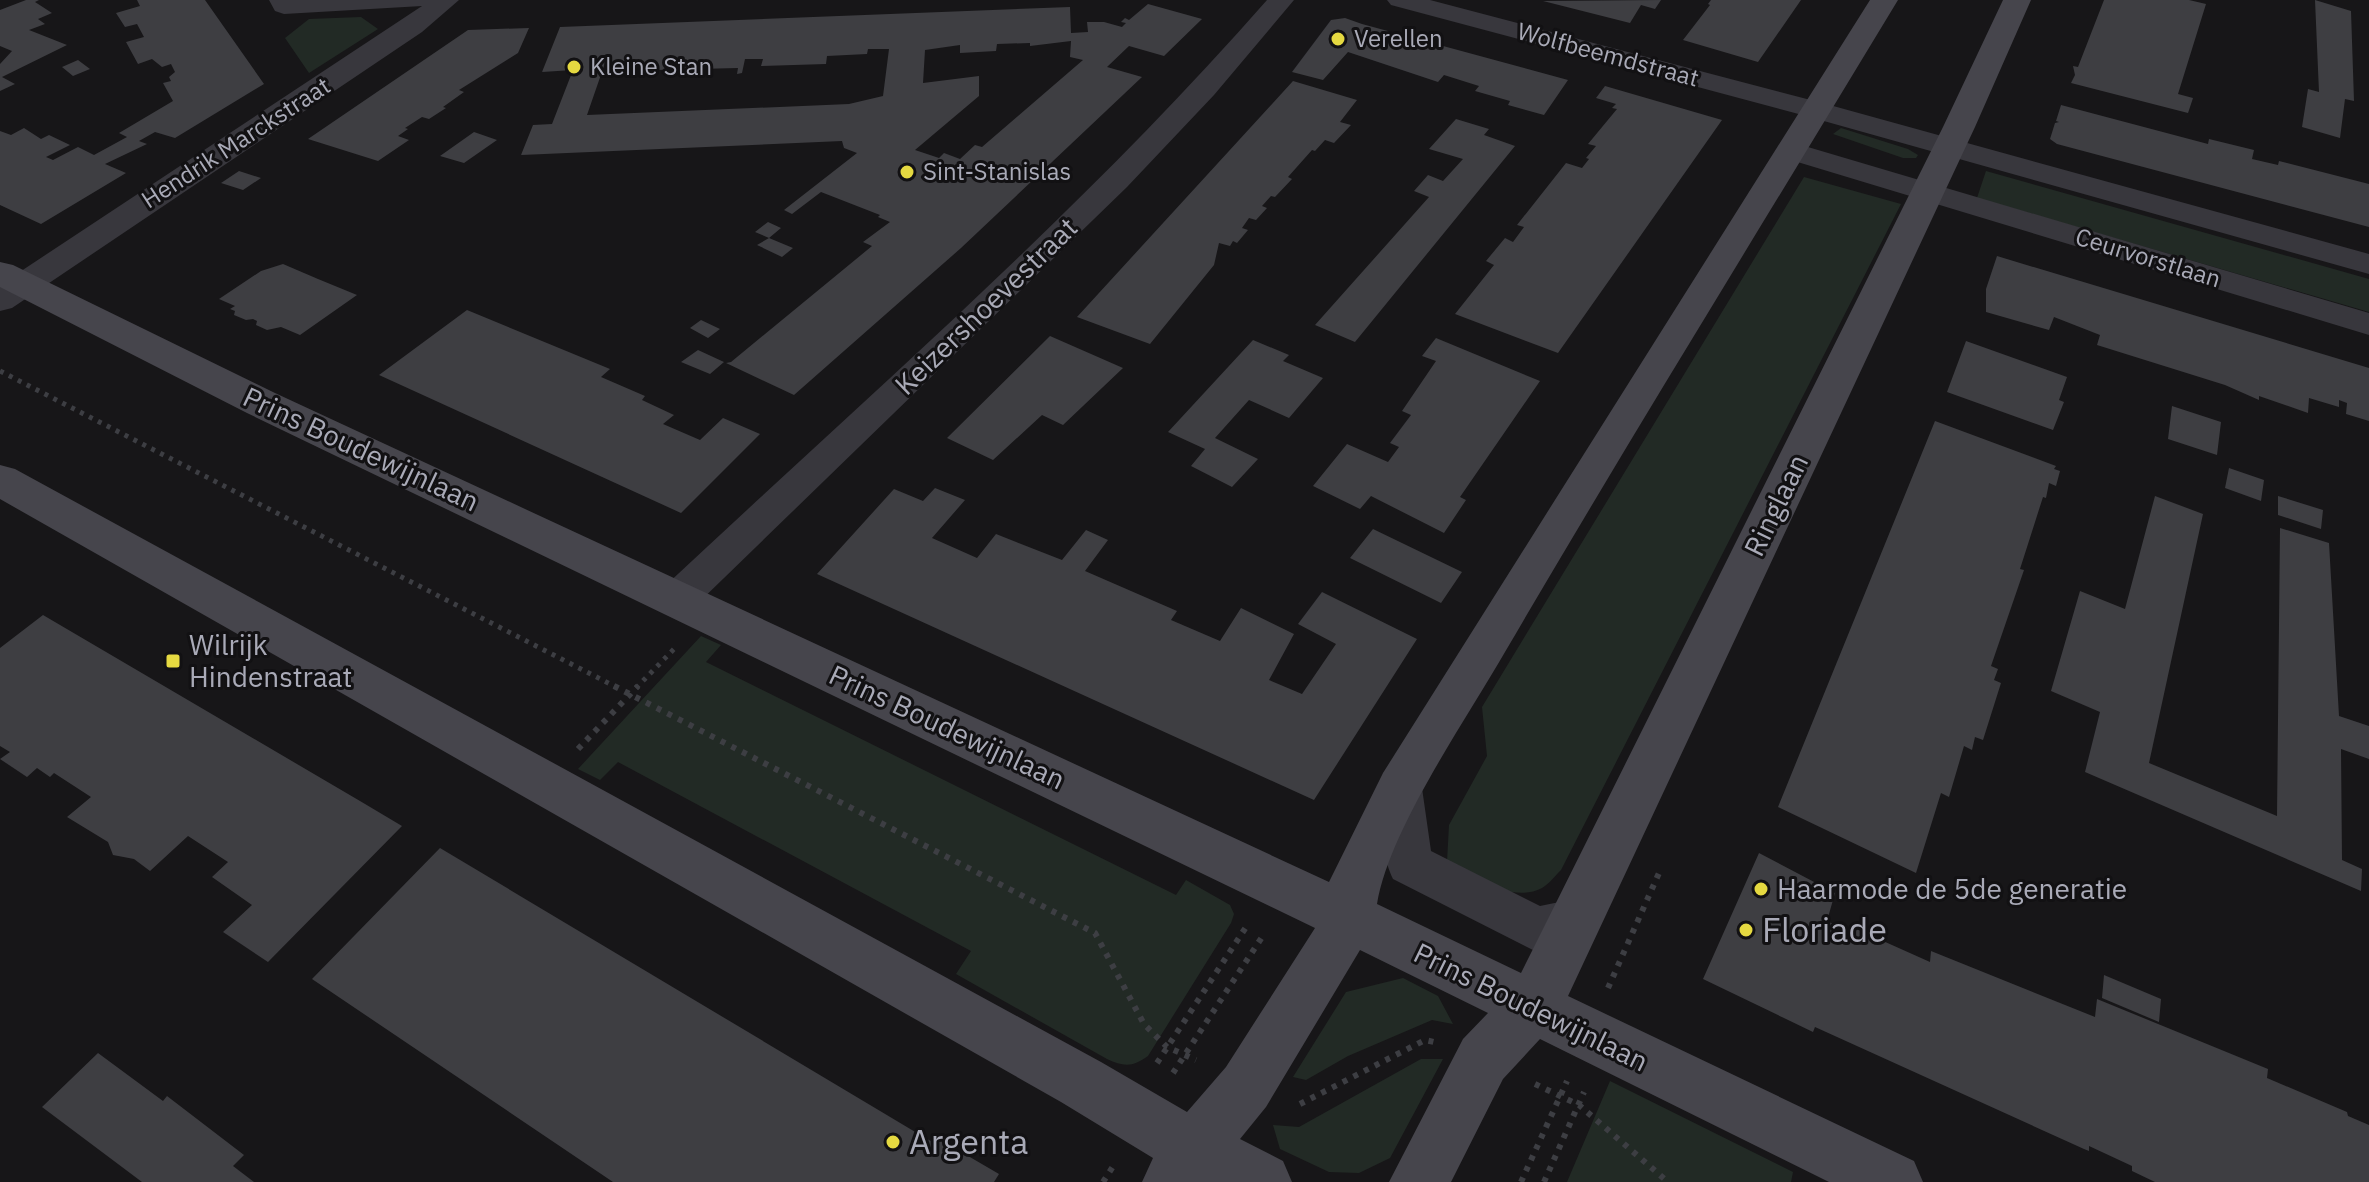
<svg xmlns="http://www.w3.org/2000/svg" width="2369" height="1182" font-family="'IBM Plex Sans',sans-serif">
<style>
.green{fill:#222a25}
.building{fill:#3e3e42;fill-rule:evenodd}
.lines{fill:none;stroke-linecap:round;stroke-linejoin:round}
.path-far1{stroke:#3d3e43;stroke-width:5;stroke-dasharray:4 6;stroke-linecap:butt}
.path{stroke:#3d3e43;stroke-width:6;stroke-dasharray:5 7;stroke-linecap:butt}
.street{fill:#38373d;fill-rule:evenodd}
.secondary{fill:#46454c;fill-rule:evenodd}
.poi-dot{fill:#e5d941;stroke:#121113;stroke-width:3}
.labels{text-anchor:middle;stroke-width:6;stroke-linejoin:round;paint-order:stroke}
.far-poi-label{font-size:24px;fill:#a9aab7;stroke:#121113;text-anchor:start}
.far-street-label{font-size:24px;fill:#a9aab7;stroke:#121113}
.street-label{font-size:28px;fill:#a9aab7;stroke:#121113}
.poi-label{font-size:28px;fill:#a9aab7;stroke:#121113;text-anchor:start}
.near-poi-label{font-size:34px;fill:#a9aab7;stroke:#121113;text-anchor:start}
</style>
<rect width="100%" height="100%" fill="#171618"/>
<path class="green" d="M361 17 378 29 309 73 285 38 309 19Z
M1841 128 1908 149 1918 155 1916 158H1903L1833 134Z
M1986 171 2369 279V312L1977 198Z
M1804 177 1901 204 1561 870C1555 876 1549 884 1542 888 1511 904 1474 876 1447 862L1449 825 1487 756 1482 707Z
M701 636 721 645 706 662 1176 895 1186 880 1230 905 1234 914 1231 923 1148 1056C1133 1067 1124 1067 1107 1059L956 974 971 951 618 762 600 780 578 769Z
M1403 978 1438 996 1453 1024 1432 1020 1348 1056 1306 1080 1293 1077 1346 992Z
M1421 1059H1443L1390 1158 1359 1173 1329 1172 1280 1149 1273 1125 1299 1127Z
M1610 1081 1793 1172 1791 1182H1567Z"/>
<path class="building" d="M26 0H39L35 2 52 13 38 19 45 24 29 30 67 45 2 77 15 84 0 91V64L12 51 0 46V10Z
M137 0H205L264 84 175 138 155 132 139 141 147 144 105 164 126 173 41 224 0 205V131L11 135 24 128 41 139 49 135 70 145 46 157 53 160 78 147 94 155 127 137 119 133 173 101 163 83 171 81 169 77 175 72 171 64 162 67 152 59 138 64 126 42 144 37 137 24 125 27 116 13 140 6Z
M1661 0 1655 9 1641 5 1630 23 1543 1Z
M1711 0H1801L1758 62 1683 40 1710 5 1708 4Z
M2104 0H2189L2206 4 2178 94 2193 98 2188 113 2071 83 2075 75 2073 66 2078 67Z
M2315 0 2351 11 2354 101 2345 99 2340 138 2302 127 2308 89 2319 92Z
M1148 4 1202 19 1164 56 1129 46 1107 67 1142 77 961 248 794 395 726 363 731 362 872 246 863 242 890 222 878 217 880 215 821 192 792 214 784 210 857 153 844 148 842 141 521 155 533 125 552 124 573 70 542 72 560 27 1070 7 1071 33 1088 32 1087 22H1104L1122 27 1126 23 1121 22 1125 18 1129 20ZM1071 41 1070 57 1083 60 982 147 975 145 960 159 944 153 939 158 915 150 979 96V76L923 83 925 50 960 45V53L996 51 997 44 1030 43V46ZM868 49H889L883 96 849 104 587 115 605 63 617 62 614 71 738 68 737 74 742 73 745 59H763L761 66 826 64 827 56 867 54Z
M1345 18 1362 24 1568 80 1544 115 1508 105 1510 101 1475 91 1479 86 1444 75 1438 82 1348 52 1323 80 1292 72 1331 20Z
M529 28 518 53 459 90 464 92 443 107 446 108 429 119 422 117 405 128 408 129 398 136 409 140 378 161 308 139 468 30Z
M78 60 90 69 73 76 62 67Z
M1293 81 1357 100 1340 122 1351 125 1334 143 1325 140 1315 151 1312 150 1288 177 1292 179 1275 197 1271 196 1262 206 1267 208 1256 220 1249 218 1242 228 1248 230 1237 243 1233 241 1230 246 1219 243 1214 265 1150 344 1077 317Z
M1605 86 1722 120 1558 353 1455 314 1494 265 1486 261 1505 238 1513 242 1524 227 1517 225 1566 163 1582 168 1589 159 1586 158 1596 146 1588 144 1617 109 1612 108 1616 104 1596 98Z
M2061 105 2208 144 2209 139 2254 150 2252 159 2278 165 2279 161 2369 184V227L2057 144 2050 139 2055 123 2059 122 2056 121Z
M1456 119 1489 129 1484 135 1515 146 1355 342 1315 325 1429 197 1414 191 1428 175 1443 181 1463 159 1429 149Z
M474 132 497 140 464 163 440 156Z
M239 171 261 178 243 190 221 183Z
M768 222 781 228 769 238 755 232Z
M769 238 793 248 782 257 757 245Z
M1997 256 2369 368V421L2346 414 2347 403 2339 400V407L2309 398 2308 413 2259 396V400L2225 385 2097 345 2100 335 2054 317 2049 330 1986 312V289Z
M283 264 318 279 357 295 300 335 281 327 267 330 256 325 257 321 253 319 246 320 234 315 235 311 230 309 235 306 219 299 261 271Z
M467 310 610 369 601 377 645 396 642 400 674 415 663 424 700 440 723 418 760 434 681 513 379 375Z
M701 320 720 329 708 338 690 328Z
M1050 336 1123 368 1063 425 1042 415 993 460 947 438Z
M1436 338 1540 381 1460 497 1466 500 1444 533 1371 496 1360 509 1313 486 1347 444 1388 462 1399 447 1390 443 1411 415 1402 411 1436 361 1422 356Z
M1253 340 1289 355 1283 361 1323 378 1289 418 1249 400 1215 438 1258 459 1232 487 1191 466 1205 449 1168 432Z
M1966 341 2067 377 2059 400 2064 402 2053 430 1947 392Z
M698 350 724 362 710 374 681 362Z
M2172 406 2221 422 2217 455 2168 439Z
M1935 421 2056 466 2054 469 2060 471 2056 486 2049 483 2046 498 2043 497 2020 569 2024 570 1991 666 1998 669 1994 680 2001 683 1983 740 1975 737 1972 750 1964 746 1949 797 1941 793 1916 873 1778 807Z
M2229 468 2264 480 2261 501 2225 488Z
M935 488 965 500 932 538 977 558 996 534 1062 560 1086 530 1108 540 1085 571 1177 611 1171 620 1220 641 1241 608 1294 634 1269 680 1302 694 1336 644 1298 624 1322 592 1417 639 1314 800 817 574 894 489 923 501Z
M2155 496 2203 514 2149 763 2277 816 2280 528 2329 543 2339 716 2369 726V759L2341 749 2342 860 2362 869 2361 891 2085 772 2100 712 2051 691 2080 591 2125 609Z
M2278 496 2323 510 2321 529 2278 515Z
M1373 529 1462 572 1441 603 1350 558Z
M43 615 360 801 402 826 268 962 223 932 252 905 212 877 228 862 188 836 150 871 134 859 113 855 108 842 67 817 91 797 54 773 50 777 37 768 27 777 0 759 10 752 0 746V648Z
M440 848 927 1139 935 1143 939 1139 999 1174 994 1182H613L312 979Z
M1759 853 1835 893 1827 921 1853 934 1854 928 1930 962 1931 951 2095 1017 2097 999 2268 1069 2267 1078 2347 1112 2348 1116 2369 1125V1182H2155L2132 1171V1166L2089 1146V1151L2084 1149 1815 1027 1813 1032 1703 979Z
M2104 975 2161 999 2159 1022 2102 998Z
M98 1053 163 1101 167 1096 244 1155 233 1166 254 1182H142L42 1107Z"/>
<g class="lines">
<path class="path-far1" d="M0 371 618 688
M636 688 674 649"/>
<path class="path" d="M614 686 1095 933 1144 1024 1167 1047 1196 1060
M578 749 638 686
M1608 988 1659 873
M1157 1063 1248 924
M1173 1073 1264 934
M1535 1084 1579 1105 1668 1182
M1300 1104 1425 1040 1434 1042
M1103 1182 1114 1165
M1521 1182 1567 1081
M1544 1182 1584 1092"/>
<path class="street" d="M269 0H459L422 32 12 308 0 311V285L422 6 284 14 275 11Z
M1267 0H1294L1214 95 1127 187 692 609 678 614 664 609 658 598 664 587C869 395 1082 211 1267 0Z
M1387 0H1430L1826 104 2369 254V274L1806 116 1391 5Z
M1791 142 2369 313V335L1781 157 1776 151 1781 145Z
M1400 768 1416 774 1422 788 1431 851 1540 906 1574 899 1591 906 1598 922 1591 938 1537 952 1393 879C1381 855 1373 798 1384 774Z"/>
<path class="secondary" d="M1870 0H1898C1767 217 1633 433 1505 652 1466 720 1389 830 1377 904L1521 973 1943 127 2003 0H2031L1975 127 1568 996 1914 1161 1923 1182H1829L1540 1039 1503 1079 1451 1182H1389L1463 1039 1488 1013 1360 950 1266 1107 1240 1139 1283 1161 1292 1182H1142L1153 1158 1061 1102 0 499V465L15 469 1101 1062 1187 1112 1226 1067 1315 928 247 413 0 287V262L13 265 275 393 1329 882 1383 773Z"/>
</g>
<g class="poi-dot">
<circle cx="1338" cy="39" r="8"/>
<circle cx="574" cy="67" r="8"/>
<circle cx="907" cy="172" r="8"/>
<rect x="165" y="653" width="16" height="16" rx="4"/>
<circle cx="1761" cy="889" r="8"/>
<circle cx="1746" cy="930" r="8"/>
<circle cx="893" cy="1142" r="8"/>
</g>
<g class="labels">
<g class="far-poi-label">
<text x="1354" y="47">Verellen</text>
<text x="590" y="75">Kleine Stan</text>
<text x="923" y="180">Sint-Stanislas</text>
</g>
<g class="far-street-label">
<text transform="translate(1608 55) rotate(15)" y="8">Wolfbeemdstraat</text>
<text transform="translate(236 143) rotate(-33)" y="8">Hendrik Marckstraat</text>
<text transform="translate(2148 258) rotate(17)" y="8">Ceurvorstlaan</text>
</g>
<g class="street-label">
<text transform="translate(986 306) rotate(-44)" y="10">Keizershoevestraat</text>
<text transform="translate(361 449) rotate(25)" y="10">Prins Boudewijnlaan</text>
<text transform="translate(1776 505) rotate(-64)" y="10">Ringlaan</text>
<text transform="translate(947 727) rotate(25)" y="10">Prins Boudewijnlaan</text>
<text transform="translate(1531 1007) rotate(26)" y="10">Prins Boudewijnlaan</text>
</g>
<g class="poi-label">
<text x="189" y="655">Wilrijk<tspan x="189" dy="32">Hindenstraat</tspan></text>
<text x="1777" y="899">Haarmode de 5de generatie</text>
</g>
<g class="near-poi-label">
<text x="1762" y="942">Floriade</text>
<text x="909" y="1154">Argenta</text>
</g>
</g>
</svg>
